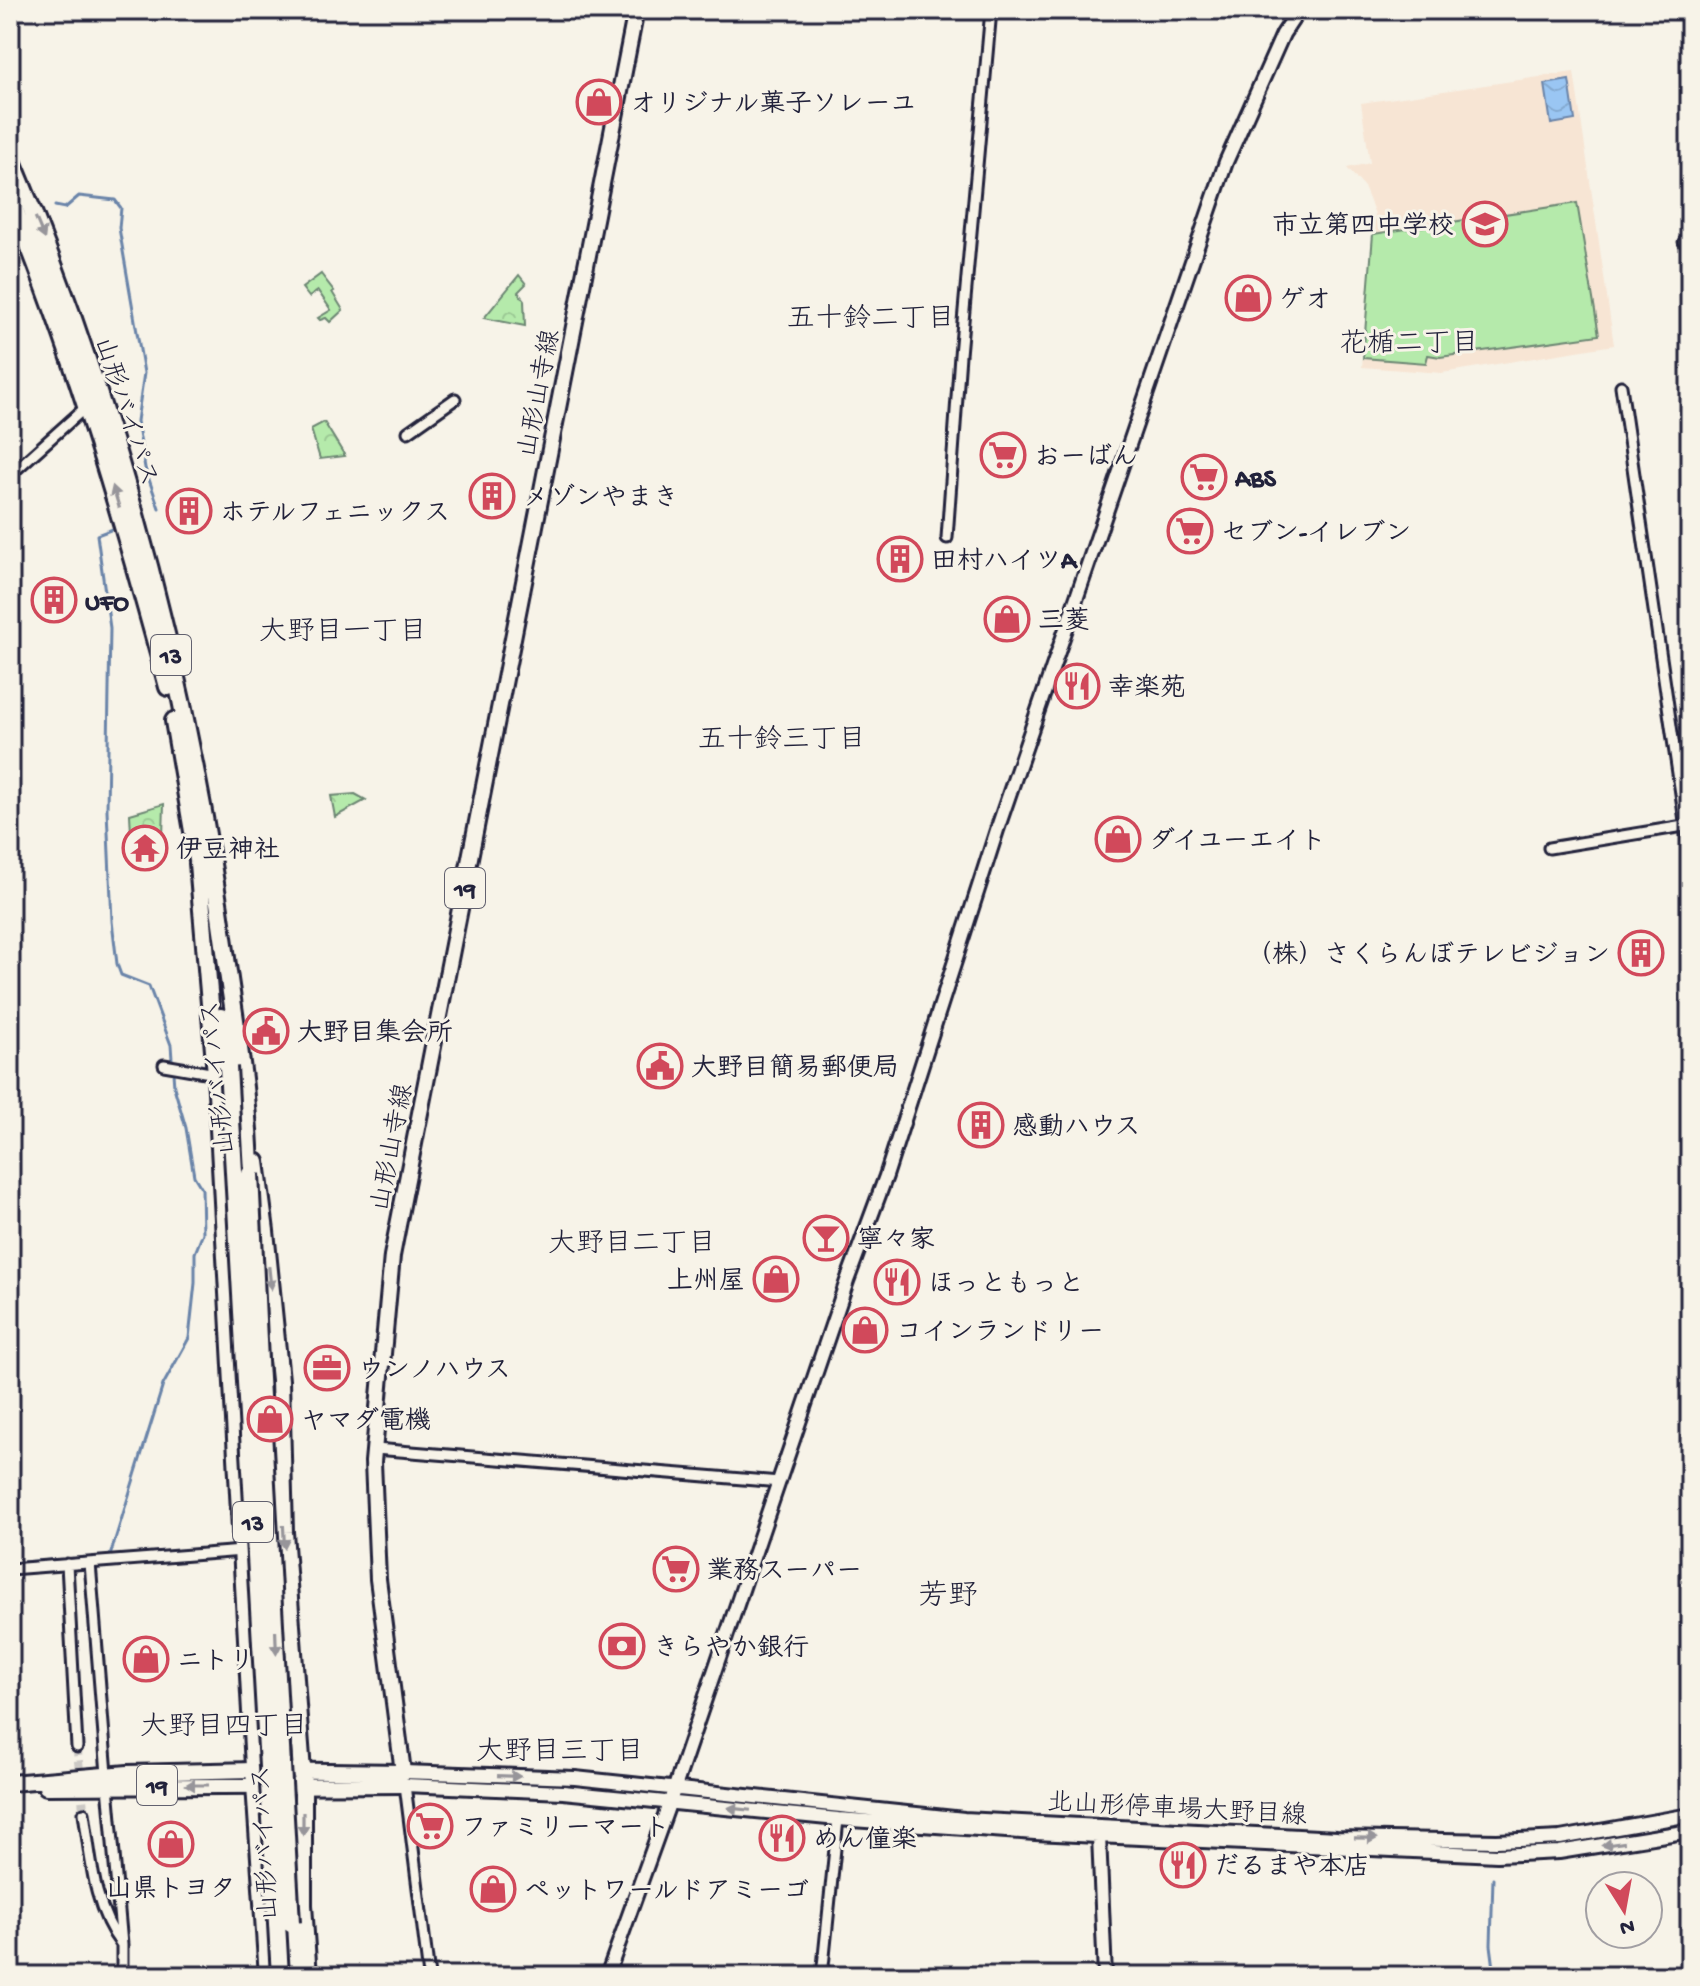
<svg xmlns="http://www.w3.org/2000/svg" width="1700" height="1986" font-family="'Gochi Hand','Klee One',sans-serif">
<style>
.built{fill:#f7e5d4}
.grass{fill:url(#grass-tufts);stroke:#6c8673;stroke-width:2}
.park{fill:url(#park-crowns);stroke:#6c8673;stroke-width:2}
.pitch{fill:#b5eaab;stroke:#6c8673;stroke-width:2}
.water{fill:url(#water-waves);stroke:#6a84a9;stroke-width:2}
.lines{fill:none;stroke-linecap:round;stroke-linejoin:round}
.stream{stroke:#6a84a9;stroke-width:3}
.street-tunnel{stroke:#ccc9c5;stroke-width:9;stroke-dasharray:9 4.5;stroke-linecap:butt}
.street-casing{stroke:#22223b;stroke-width:15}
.secondary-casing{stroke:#22223b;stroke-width:18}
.primary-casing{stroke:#22223b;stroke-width:20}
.highway-casing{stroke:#22223b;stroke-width:22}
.street{stroke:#f7f3e8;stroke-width:9}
.secondary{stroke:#f7f3e8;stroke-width:12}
.primary{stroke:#f7f3e8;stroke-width:14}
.highway{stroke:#f7f3e8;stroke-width:16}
.highway-bridge-casing{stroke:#22223b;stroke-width:22;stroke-linecap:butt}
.highway-bridge{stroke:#f7f3e8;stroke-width:16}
.oneway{fill:#97959a}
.labels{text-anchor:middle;stroke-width:6;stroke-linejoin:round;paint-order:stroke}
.shield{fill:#f7f3e8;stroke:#62616f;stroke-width:2}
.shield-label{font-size:24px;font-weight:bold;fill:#22223b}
.poi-label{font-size:26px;font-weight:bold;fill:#22223b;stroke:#f7f3e8;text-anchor:start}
.street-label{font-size:26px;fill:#22223b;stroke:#f7f3e8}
.neighbourhood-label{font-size:28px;fill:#22223b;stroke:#f7f3e8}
.quarter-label{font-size:30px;fill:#22223b;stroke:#f7f3e8}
</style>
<defs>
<pattern id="grass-tufts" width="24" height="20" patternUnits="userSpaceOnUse" patternTransform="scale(2)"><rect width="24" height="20" fill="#b5eaab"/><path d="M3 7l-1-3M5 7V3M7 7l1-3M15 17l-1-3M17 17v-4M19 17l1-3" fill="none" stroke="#9bc894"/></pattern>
<pattern id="park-crowns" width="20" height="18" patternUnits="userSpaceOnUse" patternTransform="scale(2)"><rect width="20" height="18" fill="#b5eaab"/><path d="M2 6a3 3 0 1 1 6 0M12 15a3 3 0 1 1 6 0" fill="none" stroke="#9bc894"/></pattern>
<pattern id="water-waves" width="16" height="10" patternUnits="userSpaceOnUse" patternTransform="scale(2)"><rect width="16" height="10" fill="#9ac6f3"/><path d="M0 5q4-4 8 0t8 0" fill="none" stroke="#84aad1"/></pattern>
</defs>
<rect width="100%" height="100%" fill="#f7f3e8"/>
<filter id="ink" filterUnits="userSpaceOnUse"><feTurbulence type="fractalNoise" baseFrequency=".0125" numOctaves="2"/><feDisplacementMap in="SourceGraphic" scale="16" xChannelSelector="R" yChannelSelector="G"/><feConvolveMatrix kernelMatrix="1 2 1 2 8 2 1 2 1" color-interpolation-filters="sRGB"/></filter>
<g filter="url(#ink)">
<path class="built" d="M1574 72 1614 345 1442 373 1362 367 1375 214 1364 187 1347 168 1370 163 1361 103Z"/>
<path class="grass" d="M321 274 334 291 332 292 343 310 330 322 326 318 320 320 318 318 331 310 318 291 309 297 302 288Z"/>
<path class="park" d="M519 275 526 284 518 292 524 300 525 326 484 318Z
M324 422 345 456 320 459 311 429Z
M355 794 366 800 335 817 331 796Z
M164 804 163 837 153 840 140 838 136 853H132L130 814Z"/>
<path class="pitch" d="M1577 203 1599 335 1440 357 1428 355 1426 363 1363 358 1373 234Z"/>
<path class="water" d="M1569 80 1575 120 1551 124 1545 84Z"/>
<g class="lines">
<path class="stream" d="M55 206 65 208 79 196 115 200 121 208 119 228 144 373 137 421 145 468 159 508
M70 1559 110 1556 163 1385 189 1338 195 1283V1253L203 1233 202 1189 194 1176 186 1128 174 1087 171 1045 149 986 121 975 117 964 112 921 107 810 110 628 97 535 113 529
M10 1563 51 1560
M1493 1878 1491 1945 1495 1976"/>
<path class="street-tunnel" d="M77 1747 84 1813"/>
<g class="street-casing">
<path id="street" d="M1684 242H1690
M1621 386 1690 855
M408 432 455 399
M10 475 87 406
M947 538 960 355 991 10
M1549 848 1690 825
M164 1065 216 1074
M375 1449 780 1482
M90 1563 107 1774
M67 1564 77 1747
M10 1569 243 1551
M405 1785 429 1976
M108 1786 122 1945V1976
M84 1813C91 1859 93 1907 122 1945
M822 1976 838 1819"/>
</g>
<g class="secondary-casing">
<path id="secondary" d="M403 1772 575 1778 964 1819 1337 1838 1497 1841 1560 1838 1690 1815
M405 1785 563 1792 838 1819 1035 1833 1497 1855 1559 1852 1690 1831
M1099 1836 1105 1976
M607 1976 674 1790 847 1281 886 1176 997 830 1226 162 1283 34 1299 10"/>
</g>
<g class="primary-casing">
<path id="primary" d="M10 1783 128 1773 254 1770 403 1772 378 1579 373 1462 392 1256 636 10
M46 1787 405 1785"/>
</g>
<g class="highway-casing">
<path id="highway" d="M10 156C118 412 189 683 226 958 236 1030 249 1101 250 1174
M10 198C76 357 123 521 168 687
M174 721 200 872
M198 863 216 1074 255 1785 268 1976
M221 1017 228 1067
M256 1162 265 1231 280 1380 284 1532 303 1785V1905L308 1976
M291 1923 296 1976"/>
</g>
<use href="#street" class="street"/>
<use href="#secondary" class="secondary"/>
<use href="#primary" class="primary"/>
<use href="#highway" class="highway"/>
<g class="highway-bridge-casing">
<path id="highway-bridge" d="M228 1067 280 1976
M250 1174 259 1361 291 1923"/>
</g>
<use href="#highway-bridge" class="highway-bridge"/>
</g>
<defs><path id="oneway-solid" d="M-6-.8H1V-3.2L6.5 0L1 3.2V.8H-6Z" transform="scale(2)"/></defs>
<g class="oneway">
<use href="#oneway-solid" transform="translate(40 228) rotate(67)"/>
<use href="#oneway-solid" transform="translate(116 497) rotate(-107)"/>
<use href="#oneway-solid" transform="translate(270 1278) rotate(84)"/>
<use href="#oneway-solid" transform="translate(284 1537) rotate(87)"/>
<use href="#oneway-solid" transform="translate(276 1643) rotate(88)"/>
<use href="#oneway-solid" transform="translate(509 1776) rotate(2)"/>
<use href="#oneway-solid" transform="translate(197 1785) rotate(180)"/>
<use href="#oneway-solid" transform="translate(739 1809) rotate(-174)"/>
<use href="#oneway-solid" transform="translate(303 1824) rotate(90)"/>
<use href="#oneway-solid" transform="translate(1366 1838) rotate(1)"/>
<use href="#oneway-solid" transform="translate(1613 1844) rotate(172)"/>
</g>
</g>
<defs>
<g id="shop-ring" transform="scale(2.3)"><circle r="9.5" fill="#f7f3e8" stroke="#d1495b" stroke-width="1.5"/><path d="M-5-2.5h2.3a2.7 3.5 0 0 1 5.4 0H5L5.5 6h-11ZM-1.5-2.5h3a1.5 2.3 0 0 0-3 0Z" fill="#d1495b"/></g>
<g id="school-ring" transform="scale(2.3)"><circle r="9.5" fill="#f7f3e8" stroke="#d1495b" stroke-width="1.5"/><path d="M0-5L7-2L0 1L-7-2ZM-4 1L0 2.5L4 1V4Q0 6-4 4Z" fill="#d1495b"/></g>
<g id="supermarket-ring" transform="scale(2.3)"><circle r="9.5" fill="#f7f3e8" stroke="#d1495b" stroke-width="1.5"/><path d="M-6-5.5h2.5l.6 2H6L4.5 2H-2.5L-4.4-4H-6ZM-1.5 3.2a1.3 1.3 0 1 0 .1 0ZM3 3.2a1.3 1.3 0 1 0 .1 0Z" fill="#d1495b"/></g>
<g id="building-ring" transform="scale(2.3)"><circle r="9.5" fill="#f7f3e8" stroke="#d1495b" stroke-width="1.5"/><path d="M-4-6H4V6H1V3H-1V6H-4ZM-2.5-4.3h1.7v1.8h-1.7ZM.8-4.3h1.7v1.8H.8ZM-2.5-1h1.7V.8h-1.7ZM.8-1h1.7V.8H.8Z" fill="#d1495b"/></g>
<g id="restaurant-ring" transform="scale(2.3)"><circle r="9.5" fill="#f7f3e8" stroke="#d1495b" stroke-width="1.5"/><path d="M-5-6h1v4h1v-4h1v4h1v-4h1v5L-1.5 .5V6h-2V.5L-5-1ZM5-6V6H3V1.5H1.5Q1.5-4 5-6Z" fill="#d1495b"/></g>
<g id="temple-ring" transform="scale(2.3)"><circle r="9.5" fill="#f7f3e8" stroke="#d1495b" stroke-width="1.5"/><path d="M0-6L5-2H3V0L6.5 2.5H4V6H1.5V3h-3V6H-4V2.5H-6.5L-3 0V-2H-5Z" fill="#d1495b"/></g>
<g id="civic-ring" transform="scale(2.3)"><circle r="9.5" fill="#f7f3e8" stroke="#d1495b" stroke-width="1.5"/><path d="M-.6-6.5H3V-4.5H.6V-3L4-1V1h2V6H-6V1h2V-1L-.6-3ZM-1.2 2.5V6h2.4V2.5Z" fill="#d1495b"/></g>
<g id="bar-ring" transform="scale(2.3)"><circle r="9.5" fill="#f7f3e8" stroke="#d1495b" stroke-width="1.5"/><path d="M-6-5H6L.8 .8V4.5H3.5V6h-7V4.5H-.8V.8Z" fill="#d1495b"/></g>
<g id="office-ring" transform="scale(2.3)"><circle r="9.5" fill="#f7f3e8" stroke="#d1495b" stroke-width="1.5"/><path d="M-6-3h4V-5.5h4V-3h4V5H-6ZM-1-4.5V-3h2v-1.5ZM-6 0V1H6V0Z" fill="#d1495b"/></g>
<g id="bank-ring" transform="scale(2.3)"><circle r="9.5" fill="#f7f3e8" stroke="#d1495b" stroke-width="1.5"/><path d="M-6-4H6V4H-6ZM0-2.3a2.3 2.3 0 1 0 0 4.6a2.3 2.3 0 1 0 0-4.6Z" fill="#d1495b"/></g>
</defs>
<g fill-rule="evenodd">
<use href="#shop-ring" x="599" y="102"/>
<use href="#school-ring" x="1485" y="224"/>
<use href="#shop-ring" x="1248" y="298"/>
<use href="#supermarket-ring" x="1003" y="455"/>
<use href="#supermarket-ring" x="1204" y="477"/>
<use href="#building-ring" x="492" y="496"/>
<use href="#building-ring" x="189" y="511"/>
<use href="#supermarket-ring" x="1190" y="531"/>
<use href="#building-ring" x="900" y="559"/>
<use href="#building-ring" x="54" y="600"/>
<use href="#shop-ring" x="1007" y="619"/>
<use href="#restaurant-ring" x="1077" y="686"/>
<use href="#shop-ring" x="1118" y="839"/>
<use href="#temple-ring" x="145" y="848"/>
<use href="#building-ring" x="1641" y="953"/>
<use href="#civic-ring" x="266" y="1031"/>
<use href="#civic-ring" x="660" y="1066"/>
<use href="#building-ring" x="981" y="1125"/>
<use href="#bar-ring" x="826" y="1238"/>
<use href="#shop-ring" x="776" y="1279"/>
<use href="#restaurant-ring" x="897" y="1282"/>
<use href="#shop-ring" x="865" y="1330"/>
<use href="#office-ring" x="327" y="1368"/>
<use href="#shop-ring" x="270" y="1419"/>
<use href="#supermarket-ring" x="676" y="1569"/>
<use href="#bank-ring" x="622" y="1646"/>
<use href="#shop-ring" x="146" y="1659"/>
<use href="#supermarket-ring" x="430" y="1826"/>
<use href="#restaurant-ring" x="782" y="1838"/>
<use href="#shop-ring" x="171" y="1844"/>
<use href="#restaurant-ring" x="1183" y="1865"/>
<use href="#shop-ring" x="493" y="1889"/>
</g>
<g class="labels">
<g class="shield">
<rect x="151" y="635" width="40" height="40" rx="6"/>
<rect x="445" y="868" width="40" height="40" rx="6"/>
<rect x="233" y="1502" width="40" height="40" rx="6"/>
<rect x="137" y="1765" width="40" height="40" rx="6"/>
</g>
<g class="shield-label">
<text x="171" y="663">13</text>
<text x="465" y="896">19</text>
<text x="253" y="1530">13</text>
<text x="157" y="1793">19</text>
</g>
<g class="poi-label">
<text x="630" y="111">オリジナル菓子ソレーユ</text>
<text x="1454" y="233" text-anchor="end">市立第四中学校</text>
<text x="1279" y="307">ゲオ</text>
<text x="1034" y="464">おーばん</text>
<text x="1235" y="486">ABS</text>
<text x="523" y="505">メゾンやまき</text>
<text x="220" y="520">ホテルフェニックス</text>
<text x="1221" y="540">セブン-イレブン</text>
<text x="931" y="568">田村ハイツA</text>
<text x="85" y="609">UFO</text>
<text x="1038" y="628">三菱</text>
<text x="1108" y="695">幸楽苑</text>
<text x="1149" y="848">ダイユーエイト</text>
<text x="176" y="857">伊豆神社</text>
<text x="1610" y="962" text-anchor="end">（株）さくらんぼテレビジョン</text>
<text x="297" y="1040">大野目集会所</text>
<text x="691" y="1075">大野目簡易郵便局</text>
<text x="1012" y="1134">感動ハウス</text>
<text x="857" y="1247">寧々家</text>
<text x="745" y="1288" text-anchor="end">上州屋</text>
<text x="928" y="1291">ほっともっと</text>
<text x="896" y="1339">コインランドリー</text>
<text x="358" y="1377">ウンノハウス</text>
<text x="301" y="1428">ヤマダ電機</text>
<text x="707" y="1578">業務スーパー</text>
<text x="653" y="1655">きらやか銀行</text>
<text x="177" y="1668">ニトリ</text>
<text x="461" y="1835">ファミリーマート</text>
<text x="813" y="1847">めん僮楽</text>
<text x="1214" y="1874">だるまや本店</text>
<text x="171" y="1896" text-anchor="middle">山県トヨタ</text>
<text x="524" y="1898">ペットワールドアミーゴ</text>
</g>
<g class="street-label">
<text transform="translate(537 393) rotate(-79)" y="9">山形山寺線</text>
<text transform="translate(128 411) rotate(72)" y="9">山形バイパス</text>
<text transform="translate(216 1078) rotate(-96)" y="9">山形バイパス</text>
<text transform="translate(390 1147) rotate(-79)" y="9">山形山寺線</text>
<text transform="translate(1177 1807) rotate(3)" y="9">北山形停車場大野目線</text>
<text transform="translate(263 1843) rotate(-93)" y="9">山形バイパス</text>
</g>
<g class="neighbourhood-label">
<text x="871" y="326">五十鈴二丁目</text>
<text x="1409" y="351">花楯二丁目</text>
<text x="343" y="639">大野目一丁目</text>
<text x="782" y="747">五十鈴三丁目</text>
<text x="632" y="1251">大野目二丁目</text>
<text x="224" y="1734">大野目四丁目</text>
<text x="560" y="1759">大野目三丁目</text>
</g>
<g class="quarter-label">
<text x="948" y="1604">芳野</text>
</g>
</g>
<rect width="1700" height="1986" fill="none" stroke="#f7f3e8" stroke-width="40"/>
<rect x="20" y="20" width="1660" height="1946" fill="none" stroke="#22223b" stroke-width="3" filter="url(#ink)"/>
<g transform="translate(1624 1910) rotate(169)"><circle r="38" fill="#f7f3e8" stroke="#a29fa3" stroke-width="2"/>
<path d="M0-6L14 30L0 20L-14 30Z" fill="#d1495b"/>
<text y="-12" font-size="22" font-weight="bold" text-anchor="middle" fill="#22223b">N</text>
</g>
</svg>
